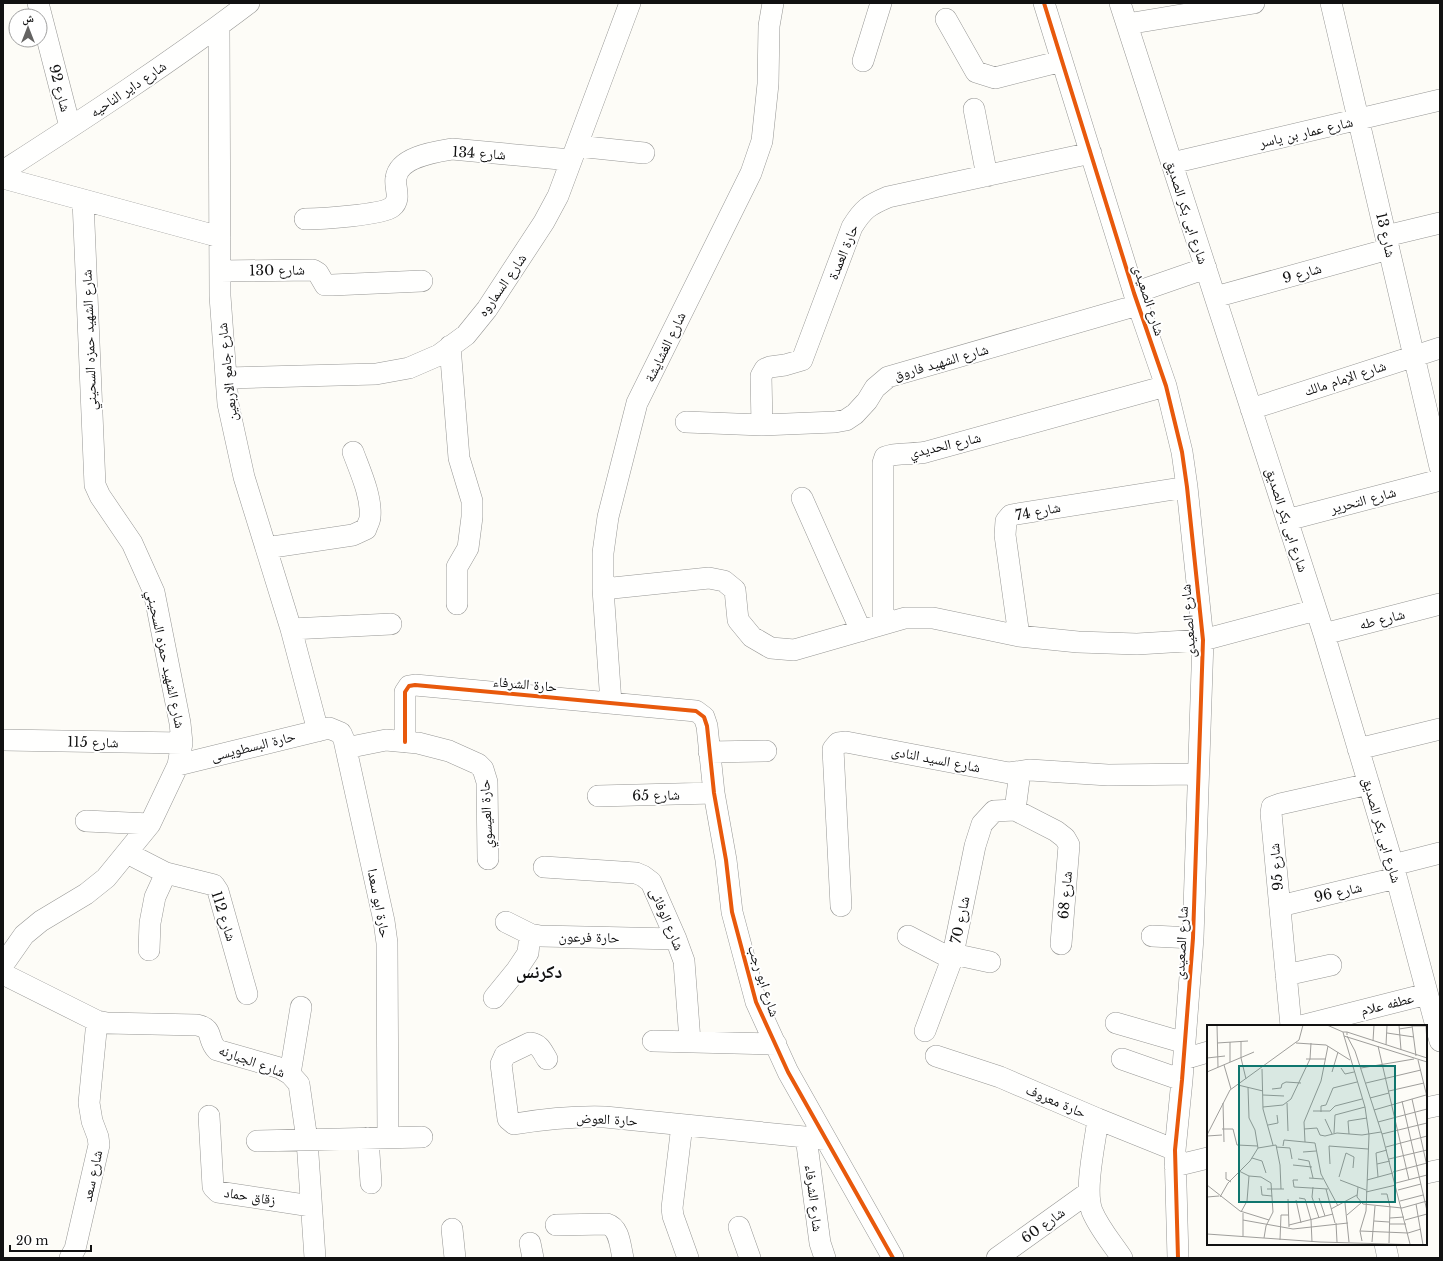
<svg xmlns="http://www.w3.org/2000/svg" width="1443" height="1261" font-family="'Libre Baskerville','Noto Naskh Arabic',serif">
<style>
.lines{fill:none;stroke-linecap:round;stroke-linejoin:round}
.street-casing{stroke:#979795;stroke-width:22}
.street{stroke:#fffffe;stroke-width:21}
.cycleway-casing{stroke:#fff;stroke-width:6}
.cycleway{stroke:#e8590c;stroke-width:4}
.labels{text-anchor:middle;stroke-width:4;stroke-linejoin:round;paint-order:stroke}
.street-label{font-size:14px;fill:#111;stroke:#fff}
.district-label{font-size:18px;font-weight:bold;fill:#111;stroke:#fff}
.inset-road{fill:none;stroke:#9f9e9b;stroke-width:1}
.view{fill:#0f766e;fill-opacity:0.15;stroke:#0f766e;stroke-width:2}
.inset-edge{fill:none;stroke:#111;stroke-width:2}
</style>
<rect width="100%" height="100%" fill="#fdfcf7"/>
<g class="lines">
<g class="street-casing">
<path id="street" d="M38 3 70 127
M1044 3 1134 293 1166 386 1182 452 1187 487 1203 640 1193 938 1182 1080 1175 1150 1178 1258
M1120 3 1324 634 1393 865 1440 1041
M1331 3 1440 467
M946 19 976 72 995 78 1062 61
M1127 24 1254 3
M219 26 220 296 228 404 244 477 291 629 318 731
M863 61 881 3
M974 109 987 176
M577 146 644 153
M1172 163 1440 100
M3 171C87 117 170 63 249 3
M3 178 220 237
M305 219C321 219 382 215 392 207 402 199 394 187 396 178 399 157 434 152 452 149L571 160
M1386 236 1440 223
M220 271 313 270 318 273 325 285H332L422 281
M1134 293 1206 268
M1215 297 1389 249
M450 346 459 458 472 501V517L468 548 457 567V604
M226 378 376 374 409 368 439 355 466 335 487 309 544 222 558 196 630 3
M1251 409 1440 348
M686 422 762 425 835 422 846 420 855 414 867 401 875 388 888 377 1138 305
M762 425 761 376 765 369 770 367 785 365 802 360 852 227C863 209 869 205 888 197L1091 153
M802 498 861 631
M1287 520 1440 480
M266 548 353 535 366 529C367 525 370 521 370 517 372 497 360 471 353 452
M603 589 709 578 724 581 735 590 738 620 752 637 771 648 794 650 905 618H933L1019 636 1078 642 1137 644 1203 640 1316 610
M883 624V463L885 457C896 452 914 455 926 452L1166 386
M291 629 391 624
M1324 634 1440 604
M1019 636 1005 535 1006 521 1011 515 1187 487
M611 703 603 589V553L608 517 637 403 751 173 762 141 768 84 769 26 773 3
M3 740 182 743
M405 742V692L409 686 415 685 696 711 704 717 707 726 714 793 726 860 732 912 756 1002 788 1072 893 1258
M346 748 386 740 418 743 449 751 478 764 483 769 487 782 488 859
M1358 749 1440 729
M709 752 766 751
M178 765 329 728 341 733 344 740 384 921 387 943 388 1138
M598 796 714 793
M1015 810 1020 772
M86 821 150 824
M127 853 166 873 214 885 218 891 247 994
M1393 865 1440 853
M544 867 636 873 643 876 651 882 676 939 684 961 690 1041
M841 906 833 749 838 743 846 742 1009 773 1030 770 1108 775 1198 774
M1280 906 1396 878
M506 922 530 934 540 936 676 939
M908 936 952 959
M1152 936 1193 938
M149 950 150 923 155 897 166 873
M953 954 990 962
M3 965 24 935 41 921 86 894 106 878 150 824 178 765 182 743 180 723 154 592 132 543 100 496 95 485 83 200
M3 974 97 1021 107 1023 197 1025C215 1029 206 1039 217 1050L280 1068 290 1074 299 1084 307 1140 315 1258
M1286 975 1331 965
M494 998 516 971 528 953 530 934
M1116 1023 1185 1043
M1291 1026 1271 813 1272 807 1280 804 1369 784
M1301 1026 1427 994
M925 1031 952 959 975 846 982 824 994 811 1015 810 1056 831 1065 838 1069 845 1061 944
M653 1041 776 1044
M936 1056 1000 1077 1098 1119 1175 1150
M547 1059C542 1051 540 1044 530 1043L505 1055 501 1064 508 1119 514 1124C545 1119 573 1116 605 1117L825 1139
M1122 1059 1182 1080
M1184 1059 1208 1052
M290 1074 301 1007
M1426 1108 1440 1105
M209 1116 213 1187 218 1192 311 1206
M1098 1119C1095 1143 1084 1190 1092 1211 1099 1228 1112 1243 1122 1258
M682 1125 672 1208 673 1216 688 1258
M806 1137 820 1243 825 1258
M368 1138 371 1183
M257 1141 422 1137
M1175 1166 1208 1158
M1426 1173 1440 1170
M556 1225 607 1224C620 1228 620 1246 623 1258
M739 1227 750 1258
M452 1229 455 1258
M530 1243 533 1258
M1385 1244 1388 1258
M70 1258 75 1249 99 1145 98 1137 92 1121 89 1103 97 1021
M997 1258 1089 1192"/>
</g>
<use href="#street" class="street"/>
<g class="cycleway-casing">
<path id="cycleway" d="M1044 3 1134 293 1166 386 1182 452 1187 487 1203 640 1193 938 1182 1080 1175 1150 1178 1258
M405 742V692L409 686 415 685 696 711 704 717 707 726 714 793 726 860 732 912 756 1002 788 1072 893 1258"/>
</g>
<use href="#cycleway" class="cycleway"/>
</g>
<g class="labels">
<g class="street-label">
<text transform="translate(60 88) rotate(75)" y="5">شارع 92</text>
<text transform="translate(128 89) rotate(-34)" y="5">شارع داير الناحيه</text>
<text transform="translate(1306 132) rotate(-13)" y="5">شارع عمار بن ياسر</text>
<text transform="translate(479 153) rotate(3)" y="5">شارع 134</text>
<text transform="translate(1187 212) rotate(72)" y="5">شارع ابى بكر الصديق</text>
<text transform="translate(1386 235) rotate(77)" y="5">شارع 13</text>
<text transform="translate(843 252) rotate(-68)" y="5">حارة العمدة</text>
<text transform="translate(277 270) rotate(-1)" y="5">شارع 130</text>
<text transform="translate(1302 273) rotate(-16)" y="5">شارع 9</text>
<text transform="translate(502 285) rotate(-55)" y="5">شارع السماروه</text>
<text transform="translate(1149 300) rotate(72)" y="5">شارع الصعيدى</text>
<text transform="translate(89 340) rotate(-92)" y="5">شارع الشهيد حمزه السحيني</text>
<text transform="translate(665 347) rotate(-64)" y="5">شارع الغشايشة</text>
<text transform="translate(941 362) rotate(-16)" y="5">شارع الشهيد فاروق</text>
<text transform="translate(227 372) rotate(-96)" y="5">شارع جامع الاربعين</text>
<text transform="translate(1345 378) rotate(-18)" y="5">شارع الإمام مالك</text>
<text transform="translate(945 445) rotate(-13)" y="5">شارع الحديدي</text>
<text transform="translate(1363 500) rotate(-15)" y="5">شارع التحرير</text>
<text transform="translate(1038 511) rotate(-11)" y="5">شارع 74</text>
<text transform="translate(1287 520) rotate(72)" y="5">شارع ابى بكر الصديق</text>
<text transform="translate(1382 619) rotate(-14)" y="5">شارع طه</text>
<text transform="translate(1188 621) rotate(-94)" y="5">شارع الصعيدى</text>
<text transform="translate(166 659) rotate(78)" y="5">شارع الشهيد حمزه السحيني</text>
<text transform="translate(525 684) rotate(5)" y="5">حارة الشرفاء</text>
<text transform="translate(93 742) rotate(1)" y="5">شارع 115</text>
<text transform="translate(253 746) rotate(-14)" y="5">حارة البسطويسى</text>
<text transform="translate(936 759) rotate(11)" y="5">شارع السيد النادى</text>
<text transform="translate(656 795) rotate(-1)" y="5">شارع 65</text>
<text transform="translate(486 814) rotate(-93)" y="5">حارة العيسوي</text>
<text transform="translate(1382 830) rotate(74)" y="5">شارع ابى بكر الصديق</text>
<text transform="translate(1276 867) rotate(-95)" y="5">شارع 95</text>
<text transform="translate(1338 892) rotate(-13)" y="5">شارع 96</text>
<text transform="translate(1065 895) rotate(-85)" y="5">شارع 68</text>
<text transform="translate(379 903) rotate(79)" y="5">حارة ابو سعدا</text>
<text transform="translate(224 916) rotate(72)" y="5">شارع 112</text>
<text transform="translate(667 919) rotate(67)" y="5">شارع الوفائى</text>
<text transform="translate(960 920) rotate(-79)" y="5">شارع 70</text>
<text transform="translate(589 937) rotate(1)" y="5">حارة فرعون</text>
<text transform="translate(1181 943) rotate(-87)" y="5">شارع الصعيدى</text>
<text transform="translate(764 981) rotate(72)" y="5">شارع ابو رجب</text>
<text transform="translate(1387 1004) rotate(-14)" y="5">عطفه علام</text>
<text transform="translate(252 1061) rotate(20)" y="5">شارع الجبارنه</text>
<text transform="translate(1056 1101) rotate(23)" y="5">حارة معروف</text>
<text transform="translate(607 1119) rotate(3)" y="5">حارة العوض</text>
<text transform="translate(92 1176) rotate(-78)" y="5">شارع سعد</text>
<text transform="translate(250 1196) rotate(9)" y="5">زقاق حماد</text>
<text transform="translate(814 1198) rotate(83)" y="5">شارع الشرفاء</text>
<text transform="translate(1043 1225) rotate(-36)" y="5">شارع 60</text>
</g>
<g class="district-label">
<text x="539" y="978">دكرنس</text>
</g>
</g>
<g transform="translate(1207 1025)">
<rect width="220" height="220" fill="#fdfcf7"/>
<path class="inset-road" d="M10 0 11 42M120 0 136 7M192 0 194 25M205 0 209 31M205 1H220M219 1 220 18M192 4 205 2M140 7 220 33M180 8 207 12M140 10V7H136L137 11 220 37M137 11 158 82 162 110 159 186 153 206 155 216M140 11 148 26 175 109 203 219M34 16V33L39 54M166 16 167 0M23 17V37M10 18 41 16M89 18 119 20 143 35M179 20 180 0M171 21 202 155M0 33 18 31M99 34H119M211 35 220 72M17 40 24 64M134 43 138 49 147 47M154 43 207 34M55 44 56 84 66 120M0 47 47 27M125 47 131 27M159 58 214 45M31 60 56 66M65 64 74 63 75 59 79 57 94 58M182 66 217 58M56 70 77 71M163 73 182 68M205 74 220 141M195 76 220 186M16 78 17 117M80 78 81 106M56 82 76 80 84 74 103 34 104 18M167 85 219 70M106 86H123L128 81 155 74M114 87V81L119 80 126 63 150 57M118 94 125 109M171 97 220 84M61 100 71 98 70 90M15 104H26L30 120 51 121M97 104 110 103 113 110 118 111 130 108 155 110 174 107M127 108 128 90 158 82M142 109 141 96 160 93M175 109 220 98M0 110 23 65 92 15 96 0M0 111 15 110M98 117 97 97 114 56 121 21M76 121 77 115 108 118 114 149 131 181M69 122 83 123 85 134M179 122 220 111M51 123 69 120 73 140 74 164M96 127 109 126M45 133 55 136 59 148M91 134 102 136 106 153M182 134 220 125M123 139 122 121 161 124M170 139 183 136M86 140 105 142M32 146 42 151 54 152 64 158 66 187 59 201 57 213M19 147V154L24 157M186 147 220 138M132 152 139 128 147 132 146 143M171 152 169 128 180 125M102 153 116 154M91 155H86L87 162 121 164M133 155 159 165M160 155 186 148M189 158 220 150M0 160 33 186 62 195M54 161 55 170 65 171M106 162 105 172 112 193M151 162 150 172 156 179 195 183 220 176M60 164H77M119 164 128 198M191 165 214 159M159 167 189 160M174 169H180L183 182 182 218M0 172 12 171M13 172 21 158 43 136 51 123 48 105 42 93 41 62M92 173 98 174 104 195 105 217M112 173 118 191M81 174 82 202M89 175 94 198M193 176 216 170M138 178 142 217M209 179 216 220M124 184 150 170M34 187 40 176 42 151M36 188V211M140 190 154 178M183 193 197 192M36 195 86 204 141 198M198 195 220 189M167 196 182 197M129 198 130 217M182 199H199M82 200 126 189M153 206 201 208M201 208 214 204M0 209 113 217 216 220M73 215 74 190H82M165 217 168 181"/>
<path class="view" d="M32 41H188V177H32Z"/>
<rect width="220" height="220" class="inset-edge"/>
</g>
<rect width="1443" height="1261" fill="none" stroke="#111111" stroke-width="8"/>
<g transform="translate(28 28)"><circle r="19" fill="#ffffff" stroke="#a0a0a0"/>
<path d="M0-3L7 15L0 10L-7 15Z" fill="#646362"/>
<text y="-6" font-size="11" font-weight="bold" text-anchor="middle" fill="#111111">ش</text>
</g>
<path d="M10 1245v6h81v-6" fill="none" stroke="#111111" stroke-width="2"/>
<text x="16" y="1245" font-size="12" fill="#111111" stroke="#ffffff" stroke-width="3" paint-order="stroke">20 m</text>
</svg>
